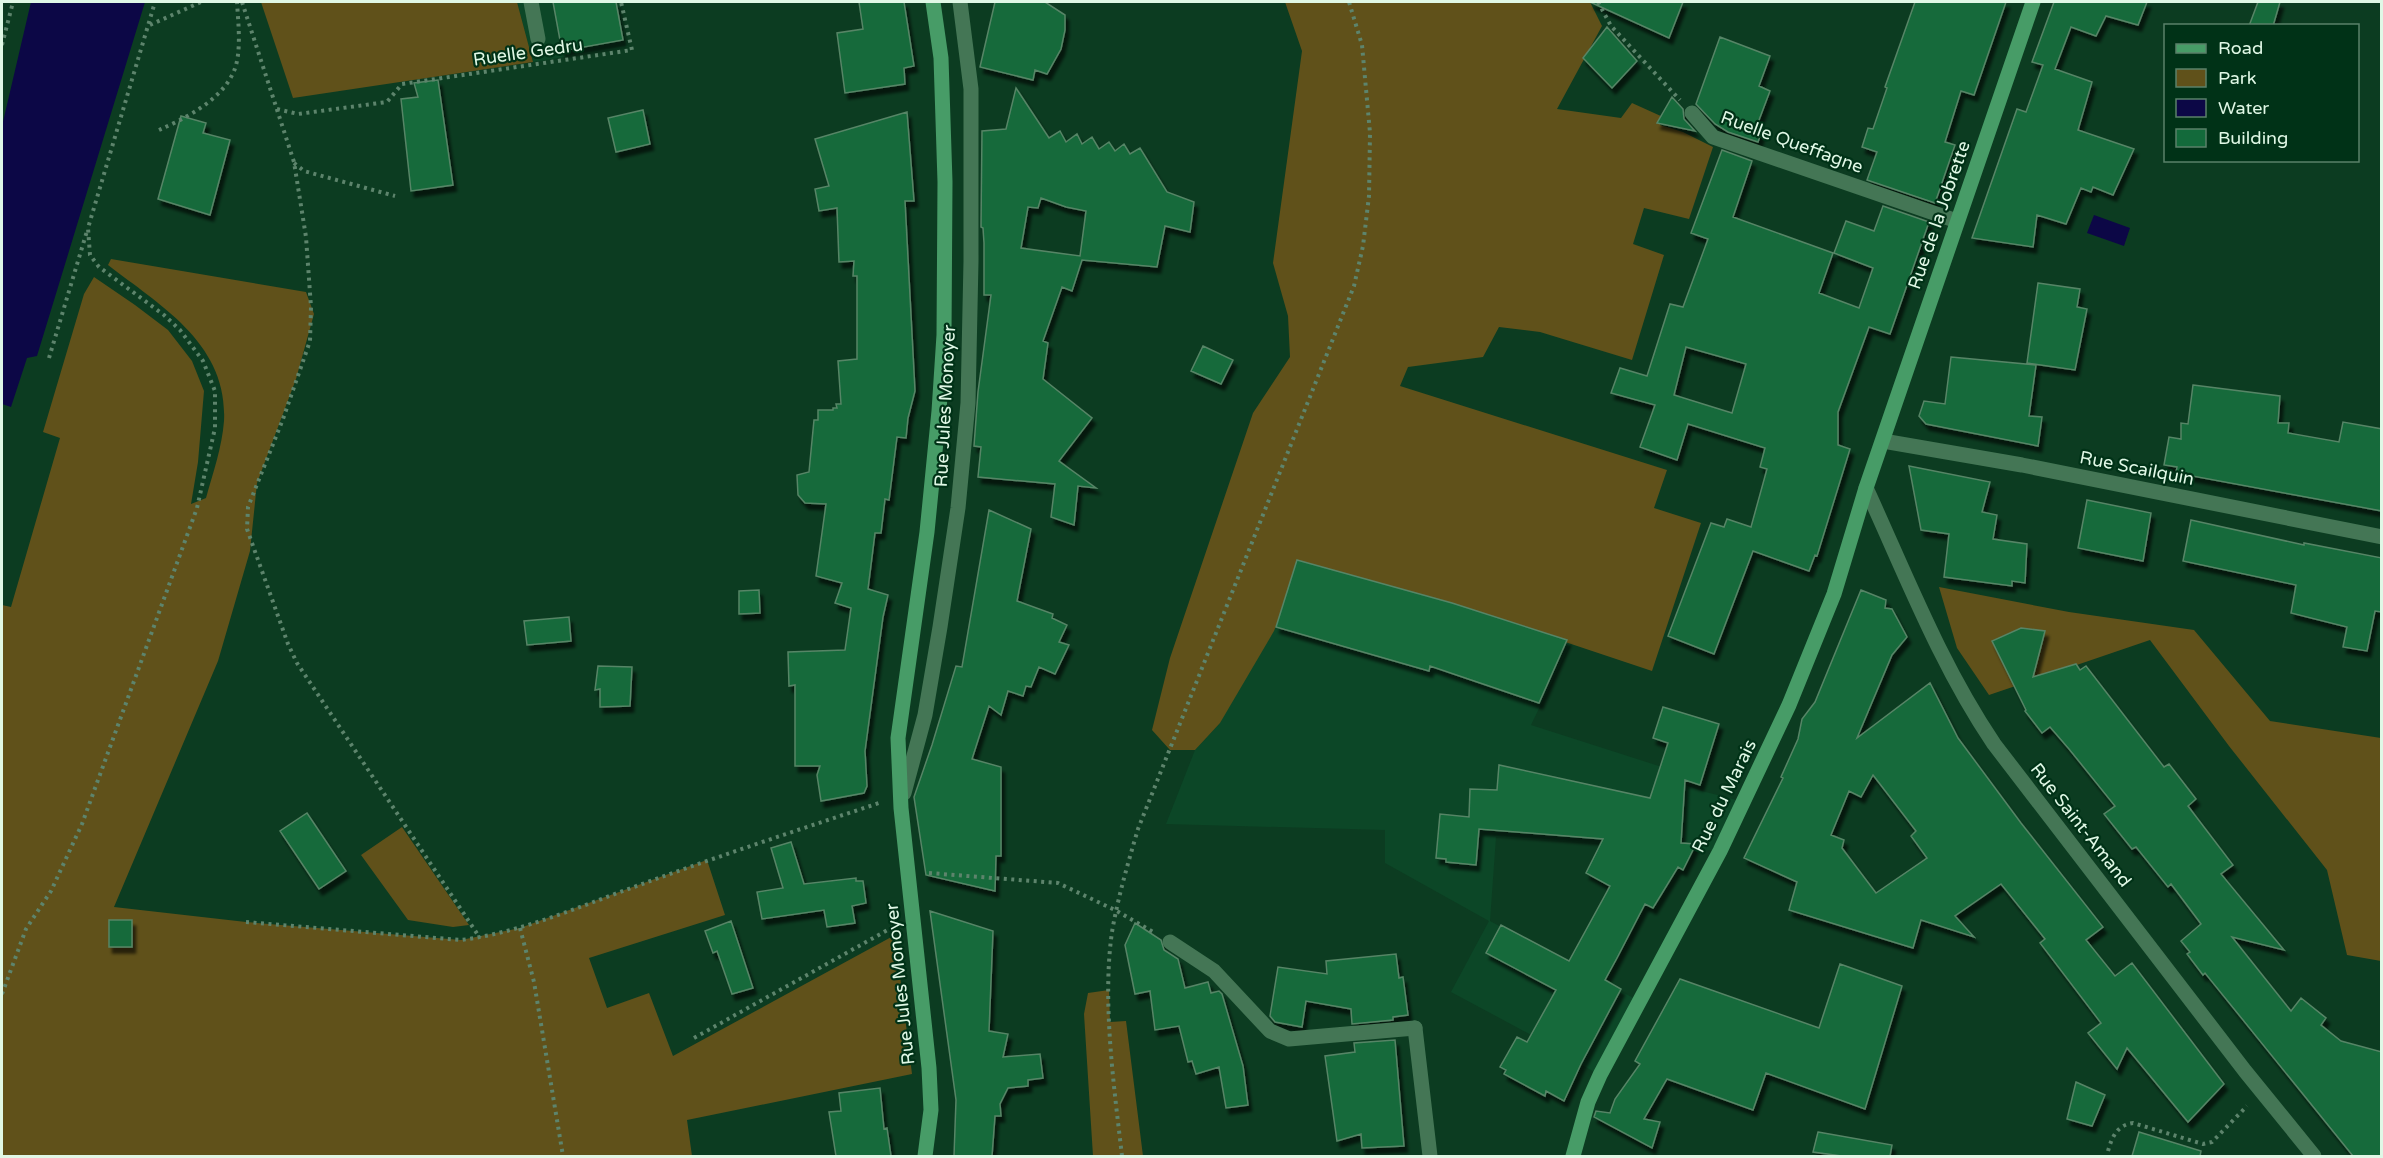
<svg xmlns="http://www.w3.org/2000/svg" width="2383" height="1158" font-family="'Varela Round',sans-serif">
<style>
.built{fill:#0c4727}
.green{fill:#60511a}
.water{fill:#0c0746}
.building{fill:#136a3b;stroke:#578566;stroke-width:1.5;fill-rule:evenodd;filter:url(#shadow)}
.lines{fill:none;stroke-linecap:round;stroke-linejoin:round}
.path{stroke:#5d846c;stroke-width:4;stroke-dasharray:3 4.5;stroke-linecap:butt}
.lane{stroke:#447655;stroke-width:15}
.street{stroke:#447655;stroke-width:15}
.secondary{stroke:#479c67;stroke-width:15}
.labels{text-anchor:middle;stroke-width:4.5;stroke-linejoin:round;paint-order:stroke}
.street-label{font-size:18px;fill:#e0f8e6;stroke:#003217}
</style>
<defs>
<filter id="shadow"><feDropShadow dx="3.5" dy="6" stdDeviation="1.5" flood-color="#0009"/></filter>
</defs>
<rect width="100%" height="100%" fill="#0c3c21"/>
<path class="built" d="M517 2H619L628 47 533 62Z
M1298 566 1457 606 1571 643 1531 725 1662 767 1660 776 1702 791 1744 802 1720 851 1496 837 1490 921 1639 1001 1600 1075 1551 1048 1535 1037 1451 992 1489 921 1385 863V830L1166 824 1195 750 1220 723Z"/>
<path class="green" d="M261 2H517L533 62 293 98Z
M1285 2H1590L1602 26 1557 109 1621 118 1632 103 1663 117 1660 125 1683 132 1713 147 1689 219 1644 208 1633 244 1664 255 1632 360 1540 332 1499 327 1483 357 1408 367 1400 386 1667 470 1654 508 1701 523 1652 671 1457 606 1299 566 1274 631 1220 723 1195 750H1170L1152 730 1170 658 1253 413 1290 357 1288 316 1273 263 1302 51Z
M111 259 306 292 314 314 296 379 257 483 250 551 218 661 114 907 246 922 461 940 520 928 707 860 725 915 589 958 607 1008 649 993 673 1056 895 935 912 1074 687 1120 692 1156H2V605L11 607 60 438 43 432 84 294 94 277 135 305 168 330 192 361 204 391 198 462 191 504 206 498C213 473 222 447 224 421 228 344 161 306 108 265Z
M1939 587 2069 612 2194 630 2270 721 2381 738V961L2347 955 2327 870 2229 746 2150 640 1989 695 1957 648Z
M402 827 469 925 453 927 408 920 361 855Z
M1109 990 1110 1022 1126 1021 1143 1156H1093L1084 1014 1088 993Z"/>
<path class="water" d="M31 2H145L37 356 27 358 11 407 2 404V126Z
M2094 215 2130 228 2124 246 2087 233Z"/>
<path class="building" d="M553 2H616L623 40 562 51Z
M859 2H904L914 66 904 68 905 84 845 93 837 33 863 29Z
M995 2H1045L1065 15V30L1061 49 1047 74 1035 70 1033 80 980 67Z
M1590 2H1683L1669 38Z
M1915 2H2006L1974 95 1961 91 1945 142 1955 145 1935 203 1867 180 1877 152 1862 147 1868 128 1873 129 1887 88 1885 87Z
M2054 2H2147L2138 25 2106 16 2096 36 2071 27 2055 69 2092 82 2078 130 2134 149 2113 195 2093 187 2091 192 2081 188 2066 224 2037 215 2033 247 1972 238 2017 109 2026 112 2043 65 2032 62Z
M2258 2H2280L2273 26H2249Z
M1607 27 1637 61 1612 88 1583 58Z
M1720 37 1770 56 1759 86 1770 91 1756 128 1762 130 1758 142 1728 132 1715 124 1696 104Z
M438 80 453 185 411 191 401 99 418 97 414 83Z
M1016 88 1049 138 1060 131 1066 142 1077 134 1082 144 1092 137 1099 149 1109 142 1115 151 1124 144 1130 154 1140 148 1167 192 1194 202 1190 232 1165 226 1157 267 1082 260 1072 291 1062 287 1043 341 1048 343 1043 379 1092 418 1059 461 1096 488 1078 486 1074 525 1051 517 1055 484 978 477 981 447 974 446 978 392 991 295H984V243L983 228 981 227 982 131 1006 129ZM1041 198 1066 207 1086 211 1080 256 1021 248 1028 207 1038 208Z
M1672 97 1683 109 1684 119 1695 131 1657 123Z
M643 110 650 144 616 152 608 118Z
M907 112 914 201H905L915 391 908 418 906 438 897 437 889 500 885 499 881 533H875L868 589 888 595 883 617 865 751 867 786 864 793 821 801 817 775 820 766H795V685L789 686 788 652 845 650 851 608 835 603 842 583 816 576 826 504 805 503 798 495 797 475 809 472 814 420H818V410H833V408H837L836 404H841L838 361 857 359V276H853L854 261 839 262 837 208 819 211 815 189 829 186 815 139Z
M181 116 206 123 203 133 230 140 210 215 158 199Z
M1722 150 1752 161 1733 217 1833 253 1819 293 1859 308 1873 268 1834 253 1846 221 1874 231 1883 206 1929 222 1890 334 1869 327 1838 412V445L1850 449 1817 556 1815 555 1809 571 1753 551 1714 654 1668 636 1711 523 1724 527 1727 519 1751 527 1767 469 1760 467 1765 448 1688 424 1677 460 1640 447 1655 405 1611 393 1620 368 1647 376 1670 304 1683 307 1708 239 1691 233ZM1686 347 1746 364 1732 413 1674 395Z
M2038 283 2080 289 2077 307 2087 309 2075 370 2027 363Z
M1203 346 1233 360 1221 384 1191 371Z
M1951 357 2036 365 2029 416 2042 417 2038 446 1926 424 1919 416 1924 401 1945 404Z
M2193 385 2280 396 2278 423H2289L2288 433 2339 442 2343 422 2382 429V511L2176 473 2177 467 2164 465 2169 437 2181 439V423L2188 424Z
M1909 466 1990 482 1982 512 1997 515 1993 539 2027 544 2025 583 2012 581V586L1944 577 1949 534 1921 530Z
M2087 500 2151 513 2143 561 2078 548Z
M989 510 1031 529 1017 601 1053 614 1052 618 1067 625 1059 642 1069 645 1055 674 1039 667 1031 687 1026 686 1023 696 1008 691 1001 715 989 706 972 759 1001 767V856H996L995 891 926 875 914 797 932 745 956 666 962 667Z
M2191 520 2304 545V543L2382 558V612L2375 611 2367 651 2343 647 2347 627 2291 613 2296 585 2183 561Z
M1297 560 1452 603 1567 640 1539 703 1430 666 1429 671 1276 627Z
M759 590 760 613 739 614V591Z
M1861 590 1886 600 1885 608 1892 609 1907 637 1892 655 1857 738 1930 683 1958 738 2021 823 2103 927 2086 940 2115 976 2132 963 2224 1084 2188 1122 2127 1048 2117 1069 2088 1033 2101 1023 2040 943 2045 939 2001 884 1955 916 1974 937 1921 920 1913 948 1789 910 1797 882 1744 858 1783 778 1781 777 1798 739 1802 719 1815 702ZM1873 775 1916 831 1911 836 1927 858 1876 893 1842 848 1844 840 1831 835 1849 791 1861 797Z
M569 617 571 641 527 645 524 621Z
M2021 628 2045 631 2033 677 2076 664 2080 670 2086 666 2164 767 2169 764 2196 799 2188 806 2233 865 2221 874 2284 950 2232 937 2291 1011 2301 998 2326 1018 2321 1025 2341 1041 2382 1052V1156H2353L2205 973 2203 975 2187 954 2190 952 2181 941 2201 924 2171 884 2168 887 2136 847 2132 849 2104 814 2115 806 2069 749 2050 727 2042 733 2025 711 2026 710 1992 641Z
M598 666 632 667 630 706 600 707V689L595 690Z
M1663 707 1719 724 1700 785 1685 780 1681 843 1696 844 1683 870 1678 867 1653 908 1645 904 1617 958 1605 980 1621 989 1581 1064 1564 1101 1546 1091 1545 1096 1504 1074 1506 1070 1500 1067 1517 1037 1527 1042 1556 990 1486 953 1501 925 1569 961 1610 886 1586 873 1603 839 1479 829 1476 865 1446 862V859L1436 858 1440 814 1469 817 1470 789 1497 790 1499 765 1650 798 1668 743 1653 738Z
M307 813 346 871 319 889 280 831Z
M791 842 804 884 856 878V881H863L866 903 852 906 855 923 827 927 824 910 762 919 757 892 783 888 771 848Z
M930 911 993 931 989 1031 1008 1034 1003 1057 1040 1054 1043 1078 1028 1080V1086L1008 1088 1000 1104 1001 1116H995L992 1156H954L956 1100Z
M109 920H132V947H109Z
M731 921 753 988 732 994 717 951 713 953 705 931Z
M1135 923 1161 940 1164 950 1178 959 1185 988 1208 982 1211 993 1219 991 1222 994 1243 1066 1248 1105 1226 1108 1219 1067 1196 1074 1192 1061 1188 1062 1179 1026 1155 1030 1150 991 1135 994 1125 945Z
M1396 954 1399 978 1403 977 1408 1015 1393 1017V1020L1352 1024 1351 1009 1306 1001 1302 1027 1275 1022 1270 1016 1278 967 1327 974 1326 961Z
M1840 964 1902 986 1865 1109 1766 1073 1753 1110 1667 1079 1644 1119 1660 1122 1652 1148 1594 1117 1596 1111 1610 1113 1615 1099 1640 1064 1635 1061 1680 979 1819 1028Z
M1395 1040 1404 1146 1362 1148 1361 1134 1337 1141 1325 1056 1355 1052 1354 1043Z
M2076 1082 2105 1095 2092 1126 2067 1119Z
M880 1088 884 1129 887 1128 891 1156H836L829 1112 841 1111 839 1093Z
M1818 1132 1892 1145 1890 1156H1842L1813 1152Z
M2139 1132 2201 1151 2200 1156H2132Z"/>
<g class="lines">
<path class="path" d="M242 2 294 162 306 237 311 307 310 341 283 419 248 507 247 529 288 644 297 663 480 938
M1598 2 1611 26 1680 100
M150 25 201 2
M2 45 13 2
M277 109 298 114 387 102 402 84 632 50 621 2
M159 130C186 118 222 100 234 71 242 52 238 21 237 2
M294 163 304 171 395 196
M49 358 87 231
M929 873 1058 883 1117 911 1153 932
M246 922 461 940C524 932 585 904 645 883 722 855 801 829 879 803
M520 928 534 982 563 1156
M2 994 26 929 51 891 82 824 197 508 215 428V391L203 361 180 330 164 315 99 267 90 255 88 228 155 2
M694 1038 893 927
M2108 1151C2112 1137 2117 1125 2133 1123L2203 1144 2212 1142 2247 1106
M1122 1156C1114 1087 1102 1001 1112 932 1118 897 1128 863 1138 829L1354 286 1363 246 1369 196 1370 133 1362 45 1349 2"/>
<path class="lane" d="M531 2 538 39
M1692 113 1713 137 1957 221
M1170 942 1214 971 1270 1031 1289 1039 1415 1028"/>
<path class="street" d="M1883 441 2022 465 2382 537
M1866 488C1906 575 1940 664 1994 744L2245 1071 2314 1156
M904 793 925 715 940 627 958 508 968 403 971 261V89L960 2
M1415 1028 1430 1156"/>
<path class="secondary" d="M925 1156 931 1110 929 1068 901 808 898 738 927 532 939 411 944 335 945 182 941 58 933 2
M1573 1156 1588 1102 1600 1075 1720 851 1789 705 1834 594 1866 488 2033 2"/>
</g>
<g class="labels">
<g class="street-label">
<text transform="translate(528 52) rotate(-8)" y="6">Ruelle Gedru</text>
<text transform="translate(1792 142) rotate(20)" y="6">Ruelle Queffagne</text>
<text transform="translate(1939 215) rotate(-71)" y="6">Rue de la Jobrette</text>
<text transform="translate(945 406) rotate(-87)" y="6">Rue Jules Monoyer</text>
<text transform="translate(2137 468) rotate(11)" y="6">Rue Scailquin</text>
<text transform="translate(1724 796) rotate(-64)" y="6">Rue du Marais</text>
<text transform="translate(2081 825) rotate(52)" y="6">Rue Saint-Amand</text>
<text transform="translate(900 984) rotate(-96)" y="6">Rue Jules Monoyer</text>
</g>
</g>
<rect width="2383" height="1158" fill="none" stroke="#e0f8e6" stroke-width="6"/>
<rect x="2164" y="24" width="195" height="138" fill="#003217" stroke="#5a816a" stroke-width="1.5"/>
<rect x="2176" y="44" width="30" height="9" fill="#479c67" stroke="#5a816a" stroke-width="1.5"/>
<text x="2218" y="54" font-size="18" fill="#e0f8e6">Road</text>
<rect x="2176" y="69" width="30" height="18" fill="#60511a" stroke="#5a816a" stroke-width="1.5"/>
<text x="2218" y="84" font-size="18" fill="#e0f8e6">Park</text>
<rect x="2176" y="99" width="30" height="18" fill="#0c0746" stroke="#5a816a" stroke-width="1.5"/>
<text x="2218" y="114" font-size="18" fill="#e0f8e6">Water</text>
<rect x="2176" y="129" width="30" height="18" fill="#136a3b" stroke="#5a816a" stroke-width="1.5"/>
<text x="2218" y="144" font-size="18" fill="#e0f8e6">Building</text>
</svg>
